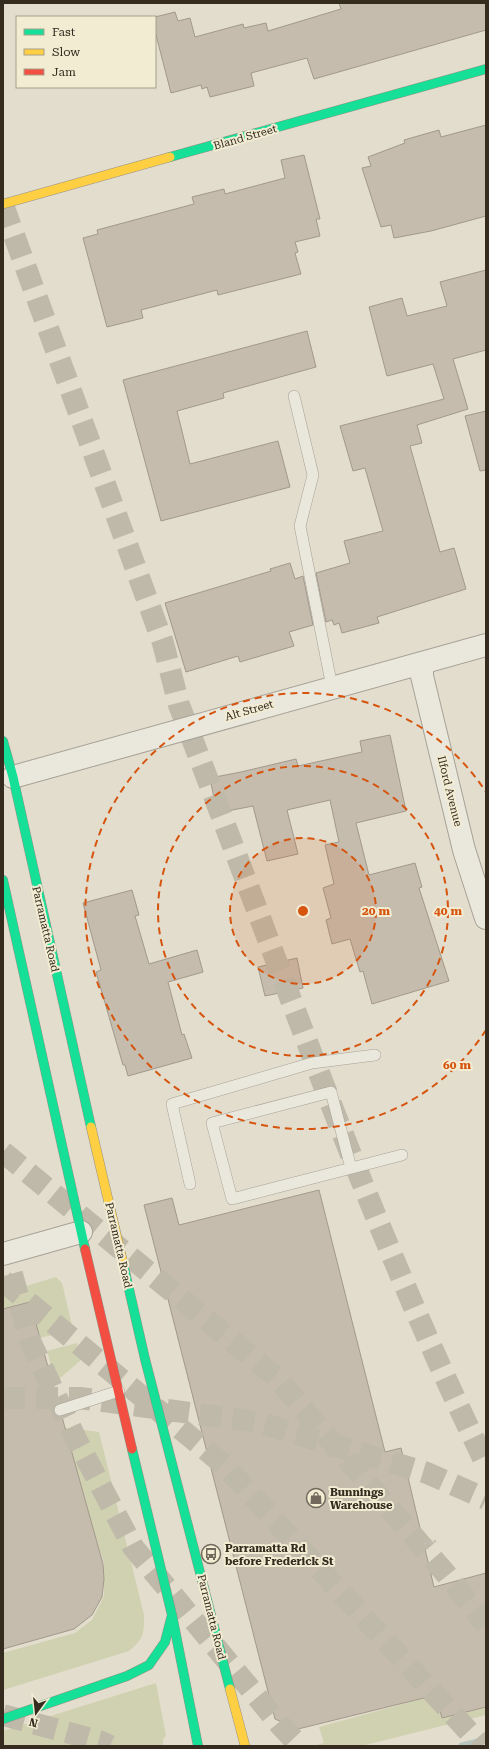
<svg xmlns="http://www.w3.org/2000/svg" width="489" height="1749" font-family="'Roboto Serif',serif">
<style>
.green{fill:#cfd1b0}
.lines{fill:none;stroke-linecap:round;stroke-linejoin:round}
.stream{stroke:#b8c7be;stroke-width:7}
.building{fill:#c5bcae;stroke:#a2998c}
.highway-tunnel{stroke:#bfb9a9;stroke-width:22;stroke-dasharray:22 11;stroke-linecap:butt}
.lane-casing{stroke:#a7a296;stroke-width:12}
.street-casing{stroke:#a7a296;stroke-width:24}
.fast-casing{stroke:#979185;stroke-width:10}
.slow-casing{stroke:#979185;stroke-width:10}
.jam-casing{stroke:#979185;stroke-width:10}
.path{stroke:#c3beb4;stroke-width:2.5;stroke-dasharray:3 2;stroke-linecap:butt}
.lane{stroke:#eae7dd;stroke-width:11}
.street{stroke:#eae7dd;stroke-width:22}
.fast{stroke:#16e098;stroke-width:9}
.slow{stroke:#ffcf43;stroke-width:9}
.jam{stroke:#f24e42;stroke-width:9}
.ring{fill:none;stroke:#d6540e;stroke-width:2;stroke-dasharray:7 5}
.labels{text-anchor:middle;stroke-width:4;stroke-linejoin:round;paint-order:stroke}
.street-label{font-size:11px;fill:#352b1f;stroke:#f2ecd3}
.poi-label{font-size:11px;font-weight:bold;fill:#352b1f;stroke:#f2ecd3;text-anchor:start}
.centre{fill:#d6540e;stroke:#f2ecd3;stroke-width:2}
.ring-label{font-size:12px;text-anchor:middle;font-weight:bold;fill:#d6540e;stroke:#f2ecd3;stroke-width:4;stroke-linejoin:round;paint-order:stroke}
</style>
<rect width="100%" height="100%" fill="#e2ddcc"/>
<path class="green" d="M56 1277 62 1283 73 1330 40 1338 30 1302 3 1309V1293Z
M77 1343 80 1361 53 1384 50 1373 53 1372 47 1351Z
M60 1427 99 1432 144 1615C144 1633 144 1639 129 1651L3 1690V1653L75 1633 92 1620 104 1596V1563Z
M156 1683 166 1736 163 1739V1746H3V1731Z
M436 1695 442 1718 486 1707V1715L361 1746H313L324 1743 319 1727Z"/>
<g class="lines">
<path class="stream" d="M462 1746 486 1740"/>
</g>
<path class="building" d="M339 3H486V30L314 79 307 58 251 73 254 86 210 97 207 87 202 89 201 85 171 93 155 31V17L175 12 178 21 190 18 195 37 243 24 244 28 266 23 268 31 341 9Z
M486 125V216L431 231 394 238 391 225 381 227 362 168 371 166 368 157 405 143 404 140 439 130 441 137Z
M304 155 320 219H316L320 236 295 242 298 252 295 253 301 274 218 295 217 290 141 310 143 318 107 327 83 238 98 234 97 230 194 204 192 197 224 189 225 194 285 178 281 160Z
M486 270V350L453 359 468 409 417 425 422 443 410 446 440 552 454 548 466 589 377 617 379 623 342 633 339 623 334 625 332 620 326 622 316 573 350 563 344 541 383 531 365 468 353 471 340 426 444 399 433 364 387 376 369 307 402 298 407 316 447 306 440 282Z
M307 331 316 367 223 393 224 398 177 411 190 464 278 441 290 487 161 521 123 380Z
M486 411V470L480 471 465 416Z
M290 563 295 579 303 576 313 625 289 632 294 646 240 662 238 656 186 672 165 603 271 571 270 569Z
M390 735 406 811 356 823 369 875 415 863 422 887 419 888 449 981 372 1004 363 971 360 972 350 939 332 944 326 920 331 918 323 888 334 884 325 845 339 842 330 800 287 810 298 854 267 861 253 806 217 813 210 778 241 772 296 759 298 766 362 752 360 741Z
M132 890 139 915 135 916 149 964 197 950 203 972 168 982 182 1035 184 1034 192 1058 128 1076 125 1065H123L96 972 101 970 83 903Z
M297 958 303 988 265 996 258 967Z
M319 1190 385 1452 401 1448 434 1587 486 1573V1707L442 1718 436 1695 298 1729 275 1719 144 1205 172 1198 179 1225Z
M30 1302 58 1403 55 1406 53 1412 56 1415 62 1417 103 1564 104 1579 102 1597 92 1615 74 1629 3 1649V1309Z"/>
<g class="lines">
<path class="highway-tunnel" d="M3 205 163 643 179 705C278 959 366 1218 486 1464
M3 1152 276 1377 446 1574 486 1625
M3 1242 31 1343 76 1439 133 1547 281 1726 300 1746
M3 1281 224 1465 482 1746
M3 1398H80L257 1422 427 1473 486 1499
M3 1715 99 1741 110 1746"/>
<g class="lane-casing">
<path id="lane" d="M294 396 313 475 300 526 332 687
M351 1168 331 1092 212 1123 232 1199 402 1155
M190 1184 172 1104 312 1063 375 1055
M60 1410 119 1391"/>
</g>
<g class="street-casing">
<path id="street" d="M422 663V676L464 850 486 918
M13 777 486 645
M3 1254 81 1232"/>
</g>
<g class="fast-casing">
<path id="fast" d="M170 157 486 69
M3 741 13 777 91 1127
M3 880 85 1249
M123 1263 145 1359 230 1689
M132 1449 172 1615 198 1746
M3 1719 127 1676 149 1665 165 1642 172 1615"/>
</g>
<g class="slow-casing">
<path id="slow" d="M3 204 170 157
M91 1127 123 1263
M230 1689 245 1746"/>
</g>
<g class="jam-casing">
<path id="jam" d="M85 1249 132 1449"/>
</g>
<path class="path" d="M424 1544 436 1541"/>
<use href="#lane" class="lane"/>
<use href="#street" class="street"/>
<use href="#fast" class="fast"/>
<use href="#slow" class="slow"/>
<use href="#jam" class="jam"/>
</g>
<circle cx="303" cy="911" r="73" fill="#d6540e" fill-opacity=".12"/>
<g class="ring">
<circle cx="303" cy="911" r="73"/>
<circle cx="303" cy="911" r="145"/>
<path d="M486 1030A218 218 0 1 1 486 792"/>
</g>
<defs>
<g id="shop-ring" transform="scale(1)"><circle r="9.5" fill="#f2ecd3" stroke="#72695c" stroke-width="1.5"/><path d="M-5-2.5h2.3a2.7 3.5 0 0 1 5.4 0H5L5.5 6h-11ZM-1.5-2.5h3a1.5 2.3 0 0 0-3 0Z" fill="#72695c"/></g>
<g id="bus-ring" transform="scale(1)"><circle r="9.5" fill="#f2ecd3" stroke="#72695c" stroke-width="1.5"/><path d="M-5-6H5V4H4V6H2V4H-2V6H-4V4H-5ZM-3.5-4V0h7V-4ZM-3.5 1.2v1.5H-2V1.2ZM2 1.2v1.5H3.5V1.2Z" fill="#72695c"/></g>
</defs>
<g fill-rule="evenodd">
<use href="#shop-ring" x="316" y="1498"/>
<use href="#bus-ring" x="211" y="1554"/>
</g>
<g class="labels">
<g class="street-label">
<text transform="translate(245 137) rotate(-16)" y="4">Bland Street</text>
<text transform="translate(249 710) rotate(-16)" y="4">Alt Street</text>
<text transform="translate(450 791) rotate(76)" y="4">Ilford Avenue</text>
<text transform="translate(46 929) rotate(77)" y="4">Parramatta Road</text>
<text transform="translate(119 1245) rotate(77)" y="4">Parramatta Road</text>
<text transform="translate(212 1617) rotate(76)" y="4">Parramatta Road</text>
</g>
<g class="poi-label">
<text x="330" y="1496">Bunnings<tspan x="330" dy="13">Warehouse</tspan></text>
<text x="225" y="1552">Parramatta Rd<tspan x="225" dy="13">before Frederick St</tspan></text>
</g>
</g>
<circle cx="303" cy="911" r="6" class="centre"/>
<g class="ring-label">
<text x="376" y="915">20 m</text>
<text x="448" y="915">40 m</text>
<text x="457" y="1069">60 m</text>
</g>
<rect width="489" height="1749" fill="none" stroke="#352b1f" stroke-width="8"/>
<rect x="16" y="16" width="140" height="72" fill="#f2ecd3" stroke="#a69f8b"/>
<rect x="24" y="29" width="20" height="6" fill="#16e098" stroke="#a69f8b"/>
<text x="52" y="36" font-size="12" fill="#352b1f">Fast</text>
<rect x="24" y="49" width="20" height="6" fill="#ffcf43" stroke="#a69f8b"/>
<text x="52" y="56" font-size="12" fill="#352b1f">Slow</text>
<rect x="24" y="69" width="20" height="6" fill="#f24e42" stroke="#a69f8b"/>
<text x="52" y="76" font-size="12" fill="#352b1f">Jam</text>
<g transform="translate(36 1713) rotate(195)" stroke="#f2ecd3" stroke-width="3" paint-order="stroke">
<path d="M0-3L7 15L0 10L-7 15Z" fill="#352b1f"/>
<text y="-6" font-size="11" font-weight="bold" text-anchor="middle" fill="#352b1f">N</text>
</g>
</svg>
